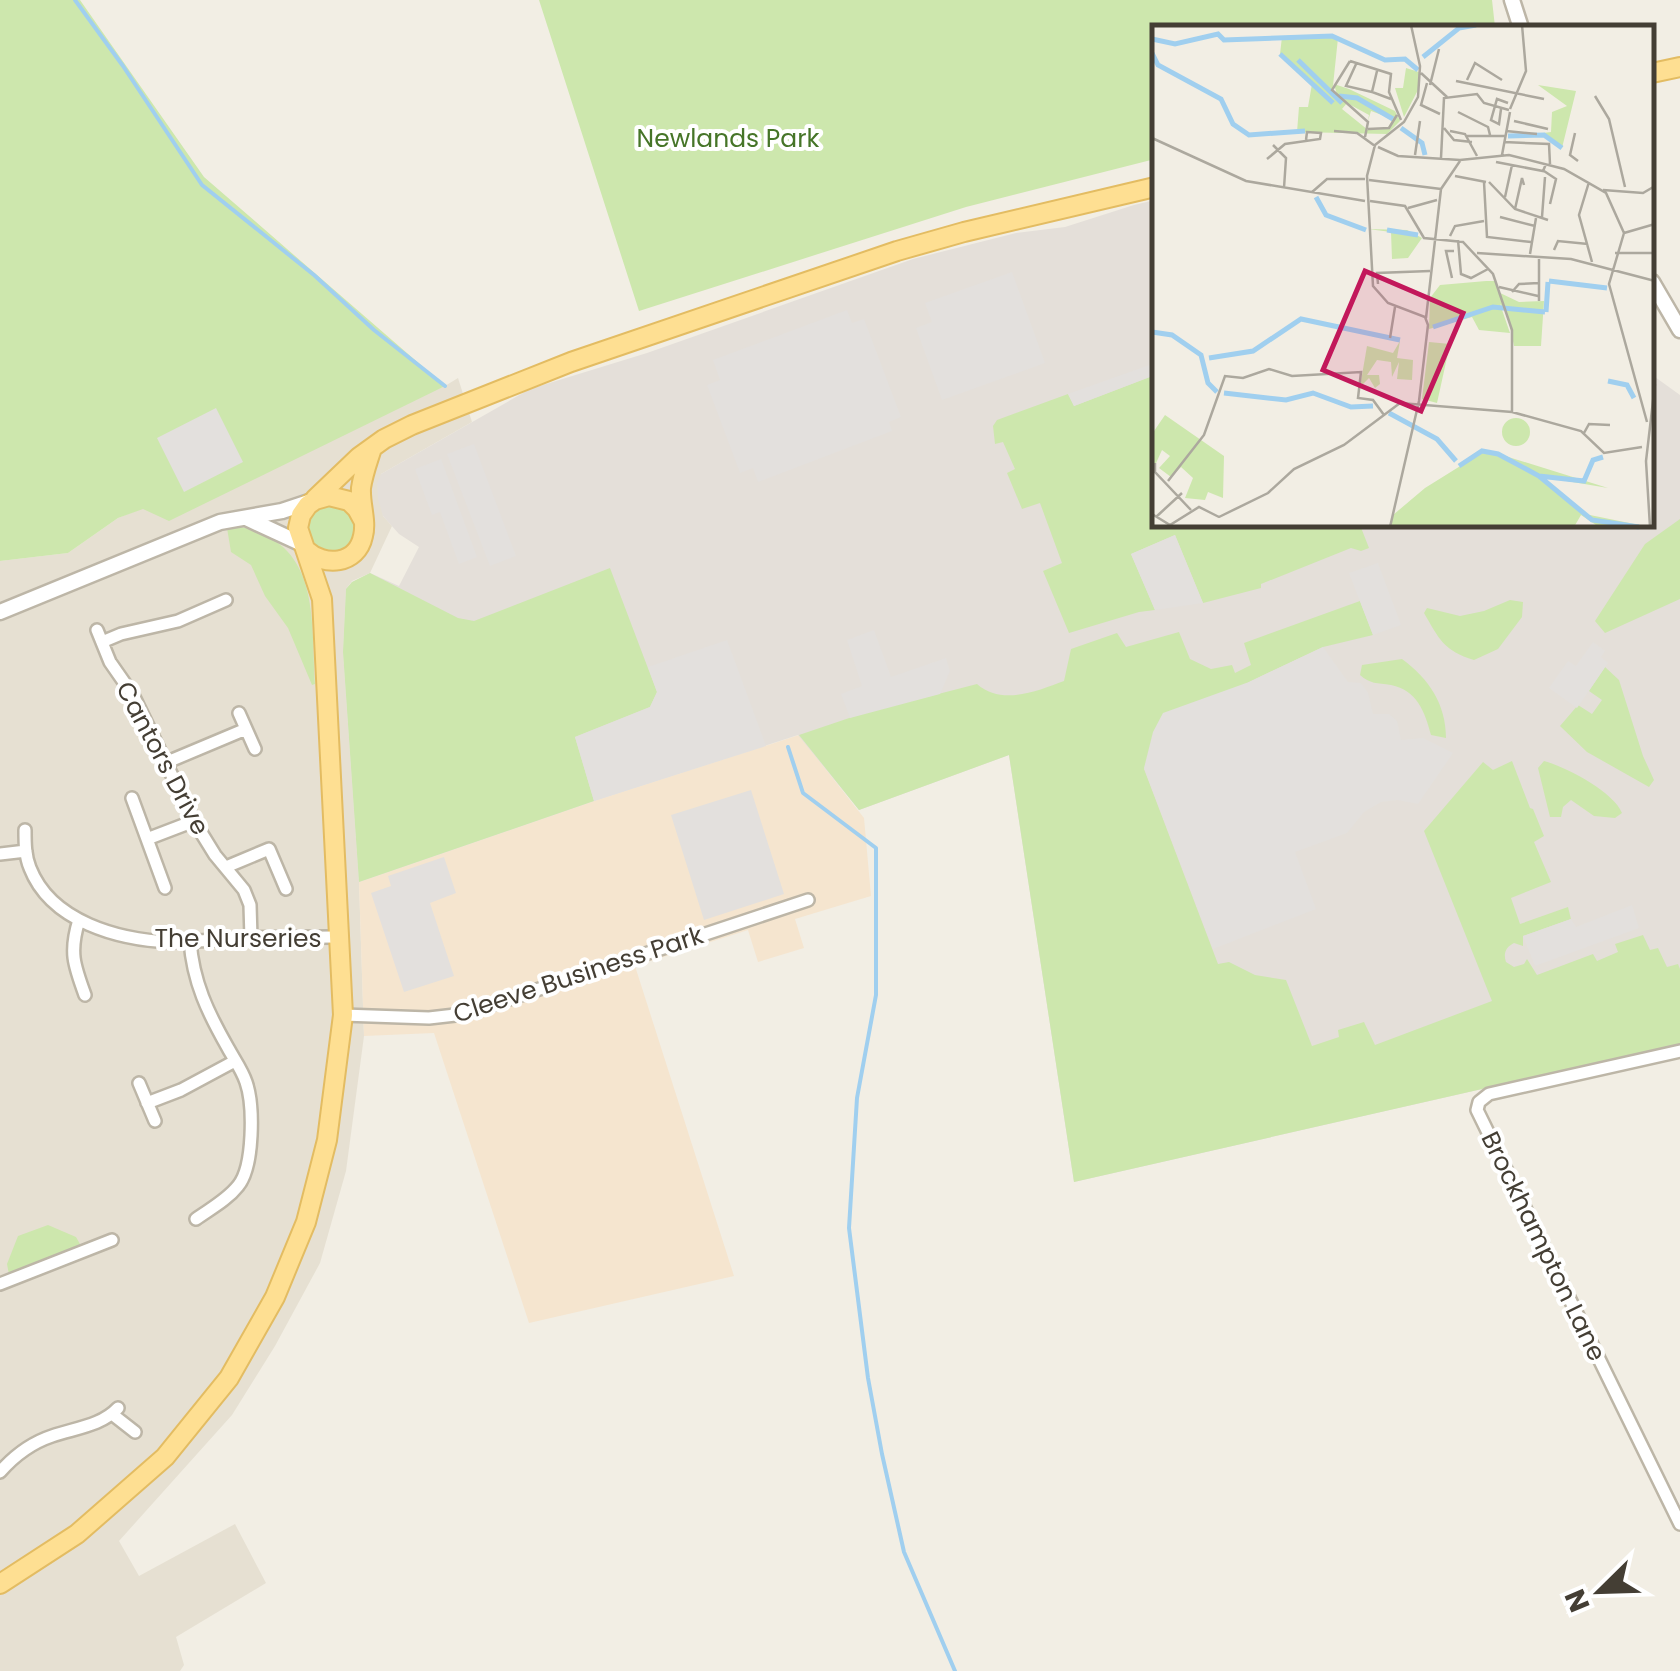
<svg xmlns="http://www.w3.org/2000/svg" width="1680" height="1671" font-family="Poppins,sans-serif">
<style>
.residential{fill:#e6e0d2}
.commercial{fill:#f5e5cf}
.industrial{fill:#e4dfd9}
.green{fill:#cde7ad}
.parking{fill:#e3e0dd}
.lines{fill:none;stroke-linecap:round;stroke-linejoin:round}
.stream{stroke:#a0cfef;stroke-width:4}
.minor-casing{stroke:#bdb6a7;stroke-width:16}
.tertiary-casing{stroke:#bdb6a7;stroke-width:19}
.primary-casing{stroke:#e3bc62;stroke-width:22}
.minor{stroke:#fff;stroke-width:11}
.tertiary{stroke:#fff;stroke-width:14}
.primary{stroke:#fedf92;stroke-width:18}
.labels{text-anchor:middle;stroke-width:8;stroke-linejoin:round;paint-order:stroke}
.park-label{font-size:25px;fill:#467528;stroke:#fff}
.street-label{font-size:25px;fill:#443e34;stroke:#fff}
.inset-river{fill:none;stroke:#a0cfef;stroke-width:5}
.inset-road{fill:none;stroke:#aca89e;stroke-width:2.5}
.view{fill:#c2185b;fill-opacity:0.15;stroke:#c2185b;stroke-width:5}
.inset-edge{fill:none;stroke:#443e34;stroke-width:5}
</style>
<rect width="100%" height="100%" fill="#f2eee4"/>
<path class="residential" d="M458 378 472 422 381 474 383 516 392 526 370 573 352 581 346 589 343 652 359 882 364 1036 346 1171 320 1263 275 1346 232 1415 119 1541 139 1576 235 1524 266 1583 176 1637 184 1665 180 1671H0V561L68 553 118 518 445 386Z"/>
<path class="commercial" d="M799 735 864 818 871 896 795 919 804 948 758 962 748 930 635 966 734 1276 529 1323 434 1033 364 1036 359 882 594 801Z"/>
<path class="industrial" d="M1155 200V525H1652L1653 370 1655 377 1680 395V1044L1074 1182 1009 755 859 810 798 735 594 801 359 882 343 652 346 589 352 582 370 573 399 586 419 547 399 534 383 516 378 499 377 483 381 474 530 389 647 353 913 259 1016 233 1065 227 1134 205Z"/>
<path class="green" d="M0 0H80L204 177 445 386 169 521 143 509 118 518 68 553 0 561Z
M539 0H1492L1495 27 1155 28V159L966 207 639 311Z
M1155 375V525H1360L1369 548 1361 551 1351 548 1261 584V588L1203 603 1175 535 1131 554 1155 610 1139 612 1069 633 1043 571 1062 563 1040 503 1022 509 1007 473 1015 469 1003 442 995 444 993 426 997 420 1068 394 1074 406Z
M308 529a24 24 0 1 1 48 0a24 24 0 1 1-48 0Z
M1680 519V599L1605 633 1595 621 1645 544Z
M236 526C321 541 311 617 315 684L312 685 288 628 265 596 251 565 231 552 227 528Z
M610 568 657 692 650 707 575 737 594 801 359 882 343 652 346 589 352 582 370 573 458 618 474 621Z
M1510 600 1523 602 1522 617 1498 649 1474 660C1444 651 1439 639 1424 613L1427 608 1460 616 1484 611Z
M1360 601 1373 635 1323 647 1249 682 1144 769 1218 964 1229 962 1255 975 1286 980 1312 1046 1339 1037 1338 1030 1364 1022 1375 1045 1492 1001 1424 831 1483 762 1493 770 1512 761 1530 808 1533 809 1544 836 1534 842 1551 882 1511 898 1520 924 1568 907 1571 919 1523 936V946L1514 943C1506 947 1503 953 1506 962L1514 967 1524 964 1527 959 1537 975 1593 954 1597 961 1618 952 1615 944 1643 935 1650 950 1658 948 1667 967 1678 964 1680 969V1044L1074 1182 1009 755 859 810 799 735 861 714 977 684C1002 706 1037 691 1064 681L1071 649 1117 633 1126 647 1179 632 1190 659 1211 669 1232 665 1235 673 1251 665 1244 643Z
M1402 659C1429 679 1446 704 1446 738L1431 735C1425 712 1417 690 1391 685 1377 683 1370 684 1360 675L1362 665Z
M1605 667 1619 680 1643 756 1654 780 1649 787 1587 752 1560 726 1578 705 1592 714 1602 700 1589 691Z
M1544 761C1566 767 1614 792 1622 813L1615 818 1594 816 1571 800 1563 807 1561 817H1550L1538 768Z
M48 1225 76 1237 84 1251 10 1280 7 1264 18 1236Z"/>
<path class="parking" d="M1012 272 1045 363 942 400 916 328 932 322 925 303Z
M847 310 852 323 864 319 901 417 889 422 892 431 758 482 753 468 740 473 707 385 720 380 713 360Z
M1155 363V375L1074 406 1068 394Z
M216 408 243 462 184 492 157 438Z
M474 444 516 556 490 566 447 454Z
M441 459 477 557 459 564 440 512 432 515 415 469Z
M1175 535 1203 603 1155 610 1131 554Z
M1378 563 1401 625 1373 635 1349 573Z
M874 630 891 677 946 658 950 671 940 694 850 718 841 694 862 686 847 640Z
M727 640 766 746 594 801 575 737 650 707 657 692 648 667Z
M1593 642 1605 651 1601 657 1608 663 1577 708 1549 688 1568 661 1576 666Z
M1323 647 1348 682 1361 683 1368 693 1373 714H1389L1397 721 1401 740 1423 738 1453 753 1418 804 1397 800 1381 802 1364 812 1347 833 1295 852 1316 909 1213 949 1144 768 1153 732 1163 713 1249 682Z
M751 790 784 894 704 920 671 815Z
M444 857 456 893 430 903 454 976 404 992 371 893 391 886 388 876Z
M1632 905 1639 928 1535 966 1523 936 1571 919 1576 927Z"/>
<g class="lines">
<path class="stream" d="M75 0 123 66 202 185 314 275 374 330 445 386
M788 747 803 793 876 848V995L857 1098 849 1228 868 1378 882 1454 904 1552 955 1671"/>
<g class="minor-casing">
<path id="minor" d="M97 630 110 662 133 695 194 821 215 855 244 890 250 905 251 938
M102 642 121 634 178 621 226 600
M239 713 255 749
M165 763 246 729
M132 798 165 888
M25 830C25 843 25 856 30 868 51 922 119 940 171 942 197 942 222 939 248 938 278 937 309 937 340 937
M147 839 194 821
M0 854 26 851
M226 867 269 849 286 889
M79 920C69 952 74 965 85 995
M190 941C193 982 208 1013 228 1048 234 1059 242 1070 246 1082 254 1105 254 1167 238 1186 227 1200 210 1209 196 1219
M343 1015 429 1018 464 1014 808 900
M1680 1051 1489 1094 1479 1102 1477 1110 1680 1524
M139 1083 155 1121
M147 1103 181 1090 235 1061
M0 1284 112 1240
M112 1414 135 1432
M0 1472C14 1456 31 1443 52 1436 75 1428 101 1426 118 1408"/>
</g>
<g class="tertiary-casing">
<path id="tertiary" d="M1512 0 1521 28
M1652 282 1680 330
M248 519 302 544
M0 612 220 522 282 511 312 501"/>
</g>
<g class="primary-casing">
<path id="primary" d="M1652 73 1680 67
M315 499 359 457 384 439 412 425 571 362 897 251 964 232 1155 187
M306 550C324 567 357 565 363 536 367 521 360 504 361 488 363 474 368 461 372 448
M0 1584 77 1534 165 1457 229 1378 275 1297 306 1222 327 1140 343 1015 322 599 298 528 301 515 308 505 315 500 329 496 349 501 357 509 363 520"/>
</g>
<use href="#minor" class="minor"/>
<use href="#tertiary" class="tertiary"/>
<use href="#primary" class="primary"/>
</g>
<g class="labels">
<g class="park-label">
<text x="728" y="147">Newlands Park</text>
</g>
<g class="street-label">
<text transform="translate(163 758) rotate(62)" y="9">Cantors Drive</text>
<text x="238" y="947">The Nurseries</text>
<text transform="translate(578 974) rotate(-18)" y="9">Cleeve Business Park</text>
<text transform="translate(1544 1246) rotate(64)" y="9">Brockhampton Lane</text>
</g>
</g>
<g transform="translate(1152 25)">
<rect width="502" height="502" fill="#f2eee4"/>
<path d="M130 12 186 13 180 70 186 73 182 59 197 64 243 86 248 96 235 109 145 107 147 82H156L160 59 128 29ZM195 78 217 90 216 96 219 86 241 94 235 104 216 105 190 84ZM254 43 267 47V63L252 92 243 63H251ZM386 60 424 66 410 123 391 108 399 107 400 87 415 81ZM216 204 255 205 270 213 256 233 240 234 239 207ZM334 256H344L346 267 367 277 392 276 389 321H362L355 287 348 279 358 308 327 305 320 292 277 304 278 273 288 260ZM248 316 245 333 261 335 260 355 245 354 247 337 240 352 239 337 225 335 215 350H227L228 359 223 363 217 353 208 362 215 321 241 328ZM277 317 298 319 285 378 270 374ZM13 390 72 431 71 473 56 467 53 475 33 473 41 453 29 442 19 452 7 443 18 431 10 425 0 447V409ZM350 407a14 14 0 1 1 28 0a14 14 0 1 1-28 0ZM334 425 456 463 391 452 433 489 497 502H447L429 490 422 502H239L241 490 273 463Z" fill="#cde7ad" fill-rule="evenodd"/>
<path class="inset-river" d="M0 14 23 19 66 9 72 15 180 11 233 35 253 34 266 45M0 28 6 40 69 74 81 99 97 110 153 106M128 29 181 78M271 32 307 3 324 0M146 35 190 78M187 71 205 73 241 94M249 103 270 118 273 130M356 111 392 110 410 123M164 172 174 190 214 205M235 205 266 210M397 256 455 263M394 287 396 257M281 302 341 282 393 287M0 307 20 310 49 330 56 358 65 367M57 333 101 326 149 294 248 315M456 356 475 360 482 373M72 368 134 375 161 368 199 382 221 381M237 388 285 414 304 436M307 441 330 426 346 429 387 451 440 495 487 502M387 451 432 456 441 435 451 432"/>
<path class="inset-road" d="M198 36 180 65 216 97 213 112M198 36 239 49 237 67 249 95M205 37 194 61 220 67M225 46 220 67 239 74M269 48 295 72M315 55 323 38 350 55M304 56 392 74M275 58 269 80 288 89M278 60 287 24M443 71 457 94 473 162M349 84 347 99 339 95 345 74 356 78M358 84 374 46 370 0M306 87 336 102 338 110M362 96 396 104M292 103 302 115 320 117M216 104 237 103 245 90M182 106 205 108 223 121M298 106 313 109 325 131M354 106 385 109M423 108 418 130 426 136M315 111H353M0 113 94 156 213 176M352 117 397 119 398 139M121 120 134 133 132 163M226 122 246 131 308 135 357 130 412 144 454 168 472 208M263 130 268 96M350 130 358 87M289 133 292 73 325 69 332 78 357 85M115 134 133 119 168 114 169 108 155 107 154 115M344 137 391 146 394 139M392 146 404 154 398 179M303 151 334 157M217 155 289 164M332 157 335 212 379 217M337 157 363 184 396 195M437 157 427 190 440 237M451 165 491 168 503 161M159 168 175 154H213M353 172 360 140M218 176 253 181 272 213 311 217 341 249 360 305V387M256 183 285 175M363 184 370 153 372 160M348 192 383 201M390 192 393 152M472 208 457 259 495 397M472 208 503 199M298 211 303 201 332 196M306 215 309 249 319 253 336 244M402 225 406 216 436 219M325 228 419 234 503 256M463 228H503M378 229 384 193M300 253 294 226H302M226 259 225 248 278 246M347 262 386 271M360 267 367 259 387 258M387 276V232M274 293 289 164 308 136M238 313 243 282M432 408 437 399 458 400M3 438V447L39 485M16 456 52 410 73 351 91 353 117 344 140 351 209 347 206 373 221 375 232 390M0 489 18 500 47 482 67 492M4 492 30 468M67 492 116 468 142 444 192 420 248 378 360 387 429 406 452 428 490 422M238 502 267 376 276 300 273 292 236 278 221 261 215 151 223 120 252 97 266 72 268 41 259 0M498 502 494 436 503 359"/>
<path class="view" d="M213 246 311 288 269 386 171 345Z"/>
<rect width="502" height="502" class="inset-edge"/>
</g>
<g transform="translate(1600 1591) rotate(247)" stroke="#ffffff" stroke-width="8" paint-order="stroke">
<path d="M0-8L18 38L0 25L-18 38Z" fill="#443e34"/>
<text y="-15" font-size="28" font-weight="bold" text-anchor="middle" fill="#443e34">N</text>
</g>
</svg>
